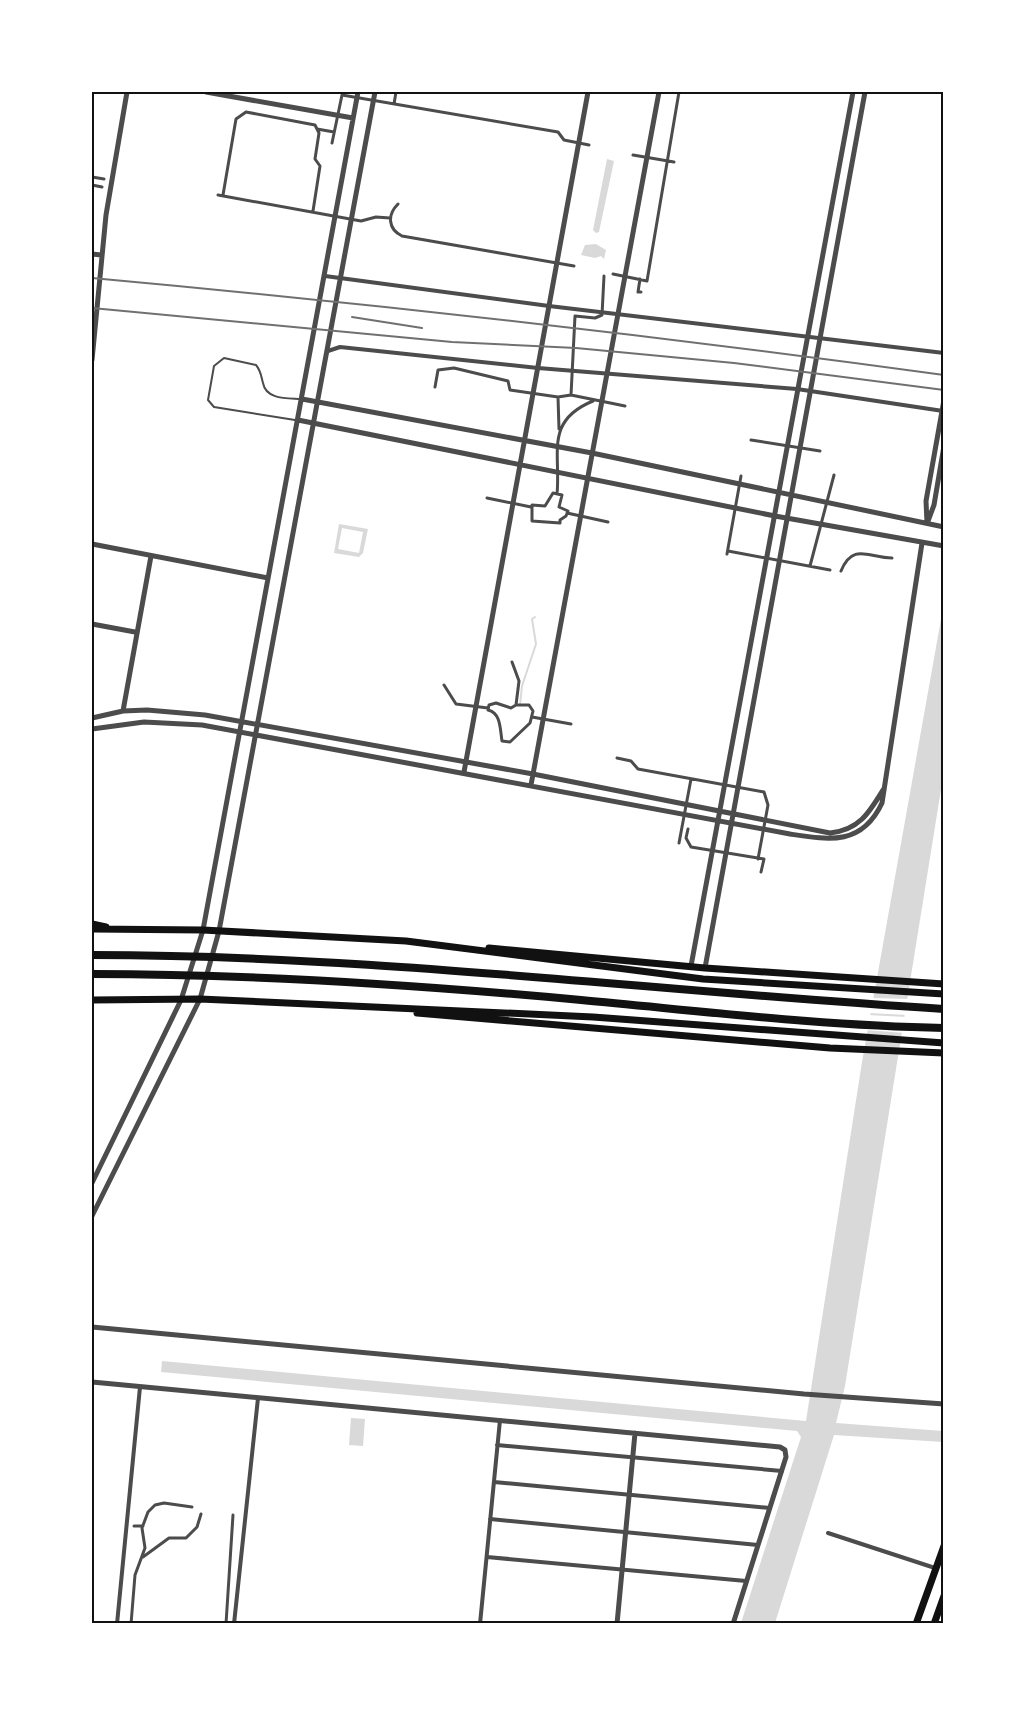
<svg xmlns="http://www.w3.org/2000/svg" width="1035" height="1715" font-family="'Alegreya Sans',sans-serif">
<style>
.water{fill:#d9d9d9;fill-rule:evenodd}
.pier{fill:#fff}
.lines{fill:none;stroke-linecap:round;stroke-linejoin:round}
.stream{stroke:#d9d9d9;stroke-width:2}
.service{stroke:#4c4c4c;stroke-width:2}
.pedestrian{stroke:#4c4c4c;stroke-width:3}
.minor{stroke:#4c4c4c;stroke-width:4}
.tertiary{stroke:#4c4c4c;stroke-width:5}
.primary{stroke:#111;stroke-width:7}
.trunk{stroke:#111;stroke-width:7}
.motorway{stroke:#111;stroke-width:8}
.rail{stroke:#707070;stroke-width:2}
.neatline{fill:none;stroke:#111;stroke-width:2}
</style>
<rect width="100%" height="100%" fill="#fff"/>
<path class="water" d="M607 159 614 161 599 232 596 233 593 230Z
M596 244 606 250 604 259 601 256 595 258 581 255 585 245Z
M339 524 368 529 363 553 359 557 334 553ZM342 528 363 532 359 553 338 549Z
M943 608V777L845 1386 836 1423 943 1431V1442L834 1435 775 1623H741L801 1437 797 1431 161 1372 162 1361 806 1421 862 1062Z
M351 1418 365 1419 363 1446 349 1445Z"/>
<path class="pier" d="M871 998 910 999 907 1015 868 1013Z
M868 1015 907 1017 905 1033 865 1030Z"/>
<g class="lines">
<path class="stream" d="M520 705 522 686 536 644 532 619 535 617"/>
<path class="service" d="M295 420 214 407 208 400 214 366 224 358 256 365C261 371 261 376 263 383 266 400 288 398 301 399"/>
<path class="pedestrian" d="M394 104 396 92
M332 143 342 95 558 132 564 140 589 145
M633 155 674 162
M92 177 104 179
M92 185 102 187
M218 195 361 221 376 217 390 218
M223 195 236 119 246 112 315 125 317 129 334 132
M398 204C387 215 388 229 402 236L574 266
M313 211 320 166 315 159 319 133 317 129
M613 274 647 281 679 92
M604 276 602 315 595 318 575 316 571 395 625 406
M640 279 638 292H641
M435 387 438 370 454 368 508 381 510 390 558 397 571 395
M558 397 559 429
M751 440 820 451
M553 493 562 495 559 507 568 511 566 516 560 520V523L532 521V505L545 506Z
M557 494C561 454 544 421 593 401
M487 498 531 507
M567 513 608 522
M728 551 830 570
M727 554 741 476
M810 566 834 475
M841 571C853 542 869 558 892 558
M512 662 519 681 516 705
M444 685 456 704 488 708
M496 703 511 708 516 705H529L533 711 530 723 510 742 502 741C500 729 501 713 488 710L489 705Z
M532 717 571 724
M617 758 631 761 638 769 764 792 768 805 758 859
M688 829 686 838 691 847 764 859 761 872
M679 843 691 779
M134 1526H143
M143 1557 169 1538H186L197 1527 201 1514
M131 1624 135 1575 145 1548 142 1528 148 1512 155 1505 164 1503 192 1507
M226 1624 233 1515"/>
<path class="minor" d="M325 276 549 306 944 353
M328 351 340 347 538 368 797 389 943 411
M497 1445 782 1471
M494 1482 770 1508
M490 1519 758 1545
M828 1533 935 1568
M487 1557 746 1581
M117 1624 140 1387
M234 1624 258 1398
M480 1624 500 1420"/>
<path class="tertiary" d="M206 92 353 118
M92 254 101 255
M92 360 106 215 127 92
M302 399 592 453 944 527
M298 420 775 516 944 546
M928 521 934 505 944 446
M927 523 926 501 944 400
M92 544 268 578
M92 624 135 632
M123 711 151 556
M92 718 123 711 147 710 205 715 533 774 830 833C859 830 869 813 883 790
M92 729 144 722 202 725 790 834C829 840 862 846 882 803L922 543
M464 772 588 92
M531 785 659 92
M691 966 853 92
M705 968 865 92
M92 1183 181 1000 203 930 358 92
M92 1216 200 999 219 931 375 92
M92 1327 804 1394 944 1404
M92 1382 780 1447 785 1450 786 1457 733 1624
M617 1624 635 1433"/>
<path class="primary" d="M916 1624 944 1546
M934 1624 944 1596"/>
<path class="trunk" d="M92 924 106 927
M92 929 203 930 406 941 703 979 944 994
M489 948 705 968 944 984
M92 1000 200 999 593 1017 944 1043
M417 1013 830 1048 944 1053"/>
<path class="motorway" d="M92 955C376 955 659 992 944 1009
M92 974C255 974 418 985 581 1000 701 1011 823 1026 944 1028"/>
<path class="rail" d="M92 278C376 304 660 336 944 375
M92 308 452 342 576 348 734 363 944 390
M352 317 422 328"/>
</g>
<rect width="1035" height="1715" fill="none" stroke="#ffffff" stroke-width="186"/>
<rect x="93" y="93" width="849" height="1529" class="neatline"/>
</svg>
